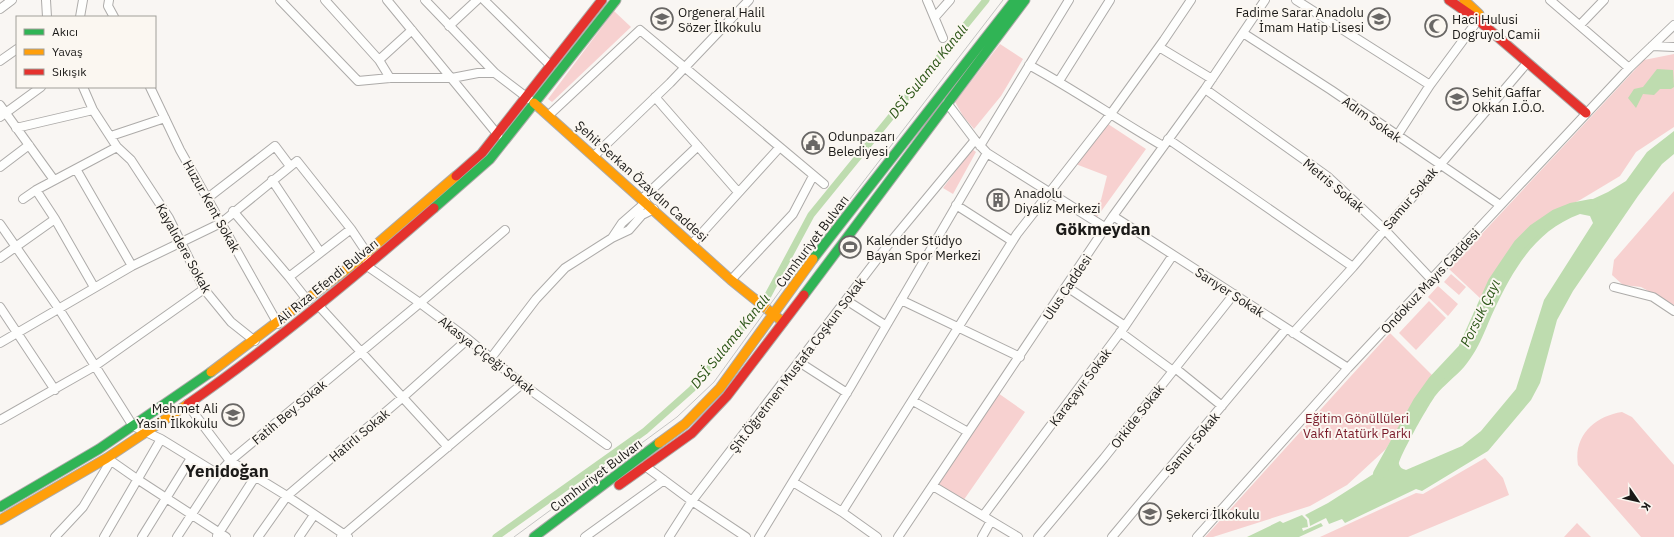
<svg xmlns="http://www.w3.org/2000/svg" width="1674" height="537" font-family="'IBM Plex Sans',sans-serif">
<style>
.green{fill:#f7d1d0}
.water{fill:#bedcaf;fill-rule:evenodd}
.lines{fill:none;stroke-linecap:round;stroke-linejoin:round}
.canal{stroke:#bedcaf;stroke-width:7}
.river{stroke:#bedcaf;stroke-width:12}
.street-casing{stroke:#adaba9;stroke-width:10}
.fast-casing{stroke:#adaba9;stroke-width:11}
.slow-casing{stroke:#adaba9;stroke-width:11}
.jam-casing{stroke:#adaba9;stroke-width:11}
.street{stroke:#fefefd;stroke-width:8}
.fast{stroke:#30b455;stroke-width:9}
.slow{stroke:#ff9f0a;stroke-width:9}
.jam{stroke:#e5322d;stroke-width:9}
.tram{stroke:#c5c5c4;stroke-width:1}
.labels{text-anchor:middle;stroke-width:4;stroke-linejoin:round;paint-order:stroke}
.poi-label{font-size:13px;fill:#1b1a18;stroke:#fbf7f1;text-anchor:start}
.street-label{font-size:13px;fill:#1b1a18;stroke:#fbf7f1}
.park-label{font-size:13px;fill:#791928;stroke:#fbf7f1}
.water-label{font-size:14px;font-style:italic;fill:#2b5516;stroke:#fbf7f1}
.district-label{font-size:17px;font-weight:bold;fill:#1b1a18;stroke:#fbf7f1}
</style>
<rect width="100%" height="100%" fill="#f9f6f3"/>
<path class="green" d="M614 11 631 27 552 102 548 99Z
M1000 44 1023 59 1001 96 974 129 963 116 955 102Z
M1674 54V127L1636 152 1620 176 1580 200 1540 219 1508 253 1481 299 1449 269 1644 60Z
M1108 124 1146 149 1097 217 1088 210 1101 200 1107 176 1073 163Z
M972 149 976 152 953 194 943 188Z
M1674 191V305L1641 287 1623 285 1612 275 1614 260Z
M1451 274 1466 287 1459 295 1444 282Z
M1438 286 1458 304 1448 316 1428 297Z
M1429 301 1446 318 1416 350 1399 333Z
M1390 333 1433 376 1411 406 1386 449 1347 485 1310 506 1213 537H1205Z
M998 393 1025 412 963 501 938 485Z
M1622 412 1632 417 1674 465V537H1641L1578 465C1573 436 1595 416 1622 412Z
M1485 458 1503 478 1509 495 1408 537H1320L1416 493 1423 494Z
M1577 523 1591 537H1564Z"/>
<path class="water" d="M1657 69 1673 70 1674 87 1671 89H1660L1654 95 1643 94 1636 108 1628 98 1634 89 1643 87Z
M1674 131V154L1662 164 1638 196 1573 291 1557 320 1540 383 1531 400 1488 451 1422 491 1416 489 1345 523 1342 519 1329 524 1326 518 1310 526 1309 519 1305 515 1328 503 1375 473 1393 451 1406 430 1414 411 1428 391 1464 355 1475 337 1487 306 1517 252 1530 236 1550 219 1608 192 1626 181 1647 152ZM1580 214 1590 216 1593 223 1544 300 1516 389 1481 431 1462 446 1406 470C1403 469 1400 468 1399 464 1398 459 1430 402 1436 395 1444 385 1455 377 1464 367 1481 346 1484 331 1495 308 1514 268 1536 230 1580 214Z
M1302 515 1307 520 1308 527 1302 528 1303 531 1321 523 1323 526 1299 537H1247L1280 521 1283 523Z"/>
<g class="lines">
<path class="canal" d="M496 537 645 431 692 389 766 299 811 215 986 0"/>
<path class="river" d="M1379 474 1419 402 1434 381 1464 349 1494 282 1519 245 1534 230 1556 215 1571 209 1592 205"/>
<g class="street-casing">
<path id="street" d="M46 0 47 17
M109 0 108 6 114 17
M280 0 358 81 390 78H452L478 73H495
M325 0 379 60 390 78
M387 0 498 135
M425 0 495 73 529 99
M484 0 551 66
M927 0 943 38
M1296 0 1430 85
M1550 0 1629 68
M0 9 12 0
M80 17 83 0
M935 17 950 0
M1580 25 1604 0
M449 26 477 0
M1243 33 1331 90 1500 205
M1652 46 1674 47
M1159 47 1212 79
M379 60 412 30
M0 61 17 49
M1029 65C1075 90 1118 120 1163 146
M1059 81 1110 0
M83 87 93 110 117 147 131 160 169 218 204 289 231 322 255 341
M150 87 180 150 278 324
M1205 89 1327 176 1384 229 1432 280
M655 97 738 192
M947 103 975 140 987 153 1106 228
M0 105 54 180
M549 115 640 30 824 184
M0 117 41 87
M16 128 93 110
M111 136 165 118
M1397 136 1430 85 1478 20
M1168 139 1353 267
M980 146 1069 0
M594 156 670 83 749 0
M0 167 29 145
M76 169 132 266
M272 180 320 252
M36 190 55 219 94 287
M209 197 275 146 290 166
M23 199 36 190 117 147
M642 199 698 146
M646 202 622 223 612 238 629 230 642 215 654 209
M956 205 1012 241
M233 211 289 277 308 301
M1113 216 1348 368
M0 224 59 309 133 426 161 439 218 474
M692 244 779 148
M0 258 55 219
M289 277 351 229
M731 280 793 214 813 176
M1067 287 1125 326
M1614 287 1653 297 1674 311
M846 300 885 325
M901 300 1020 357
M319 306 448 447
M0 307 55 390
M1120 332 1173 371
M1293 333 1353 267 1527 63
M0 343 132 266 221 223 297 161 351 229 367 253V266L420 303 468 339 522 384 607 445
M491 358 536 299 565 268 612 238
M799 362 847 393
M1175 368 1222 406
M913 401 968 432
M187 404 230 461 287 496 348 537
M0 420 95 366 204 289
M107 458 137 479 226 537
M645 466 692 501 746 537
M793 482 842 512 877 537
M933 486 1018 537
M842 512 1017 234 1110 115 1164 40 1191 0
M983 516 1125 326 1173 255
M217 536 255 477
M55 537 83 507 110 462
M104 537 161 439
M142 537 191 458
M177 537 218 474 230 461 420 303 505 230
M258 537 287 496 402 398 468 339
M299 537 314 515
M341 537 522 384
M585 537 664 480
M669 537 692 501 888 245 975 140
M759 537 851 386 987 153
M898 537 1113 216 1205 89 1265 0
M982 537 991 521
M1038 537 1104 458 1234 294
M1112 537 1286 329
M1197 537 1348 368 1629 68 1674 25"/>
</g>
<g class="fast-casing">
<path id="fast" d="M434 208 490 159 616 0
M813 259 1015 0
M804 295 1025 0
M0 507 99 449 211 372
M534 537 659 443"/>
</g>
<g class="slow-casing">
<path id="slow" d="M1464 0 1479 14
M534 103 731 280 783 322
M211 372 356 262 456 176
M659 443 685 424 720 388 813 259
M0 520 107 458 188 404"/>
</g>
<g class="jam-casing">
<path id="jam" d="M1449 0 1478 20 1586 113
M456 176 482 153 602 0
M188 404C274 344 355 277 434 208
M619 485 692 433 727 396 804 295"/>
</g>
<use href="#street" class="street"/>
<use href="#fast" class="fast"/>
<use href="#slow" class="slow"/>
<use href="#jam" class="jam"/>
<path class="tram" d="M514 537 677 417 714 382 790 277 1003 0"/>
</g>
<defs>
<g id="school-ring" transform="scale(1.15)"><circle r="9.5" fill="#fbf7f1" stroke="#696765" stroke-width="1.5"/><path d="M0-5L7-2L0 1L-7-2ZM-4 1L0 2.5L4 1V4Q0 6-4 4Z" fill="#696765"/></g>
<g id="mosque-ring" transform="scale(1.15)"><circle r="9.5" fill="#fbf7f1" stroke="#696765" stroke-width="1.5"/><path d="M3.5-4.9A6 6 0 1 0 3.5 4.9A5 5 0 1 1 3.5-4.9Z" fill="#696765"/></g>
<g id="civic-ring" transform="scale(1.15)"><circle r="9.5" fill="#fbf7f1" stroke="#696765" stroke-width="1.5"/><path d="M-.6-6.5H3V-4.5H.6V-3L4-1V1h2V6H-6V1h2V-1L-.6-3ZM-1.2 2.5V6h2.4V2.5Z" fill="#696765"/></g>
<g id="building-ring" transform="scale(1.15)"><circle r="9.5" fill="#fbf7f1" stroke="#696765" stroke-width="1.5"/><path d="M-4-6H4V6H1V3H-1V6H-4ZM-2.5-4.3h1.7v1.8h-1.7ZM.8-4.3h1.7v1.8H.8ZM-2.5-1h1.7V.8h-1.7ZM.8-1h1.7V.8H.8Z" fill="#696765"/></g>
<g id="stadium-ring" transform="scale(1.15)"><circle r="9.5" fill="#fbf7f1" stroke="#696765" stroke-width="1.5"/><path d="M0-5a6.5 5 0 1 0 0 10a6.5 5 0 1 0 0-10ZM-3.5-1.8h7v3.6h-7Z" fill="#696765"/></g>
</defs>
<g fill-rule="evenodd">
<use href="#school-ring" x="662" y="19"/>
<use href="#school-ring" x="1379" y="19"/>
<use href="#mosque-ring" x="1436" y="26"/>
<use href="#school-ring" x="1457" y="99"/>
<use href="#civic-ring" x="813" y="143"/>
<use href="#building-ring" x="998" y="200"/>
<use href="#stadium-ring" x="850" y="247"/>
<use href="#school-ring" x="233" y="415"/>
<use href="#school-ring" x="1150" y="514"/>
</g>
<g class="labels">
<g class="poi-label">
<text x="678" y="17">Orgeneral Halil<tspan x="678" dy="15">Sözer İlkokulu</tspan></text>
<text x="1364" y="17" text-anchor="end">Fadime Sarar Anadolu<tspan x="1364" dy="15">İmam Hatip Lisesi</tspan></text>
<text x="1452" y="24">Haci Hulusi<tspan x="1452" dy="15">Dogruyol Camii</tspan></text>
<text x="1472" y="97">Sehit Gaffar<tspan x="1472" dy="15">Okkan I.Ö.O.</tspan></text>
<text x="828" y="141">Odunpazarı<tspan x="828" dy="15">Belediyesi</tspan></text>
<text x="1014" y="198">Anadolu<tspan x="1014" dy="15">Diyaliz Merkezi</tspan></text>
<text x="866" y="245">Kalender Stüdyo<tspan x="866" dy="15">Bayan Spor Merkezi</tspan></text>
<text x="218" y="413" text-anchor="end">Mehmet Ali<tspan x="218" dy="15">Yasin İlkokulu</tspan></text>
<text x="1166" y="519">Şekerci İlkokulu</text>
</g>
<g class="street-label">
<text transform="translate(1372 119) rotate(35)" y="5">Adım Sokak</text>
<text transform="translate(642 181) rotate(42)" y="5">Şehit Serkan Özaydın Caddesi</text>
<text transform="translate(1334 185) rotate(40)" y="5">Metris Sokak</text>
<text transform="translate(1410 198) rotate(-50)" y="5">Samur Sokak</text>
<text transform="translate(212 206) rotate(61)" y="5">Huzur Kent Sokak</text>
<text transform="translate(812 241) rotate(-53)" y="5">Cumhuriyet Bulvarı</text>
<text transform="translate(184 248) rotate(61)" y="5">Kayalıdere Sokak</text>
<text transform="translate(327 281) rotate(-39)" y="5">Ali Rıza Efendi Bulvarı</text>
<text transform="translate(1430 281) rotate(-47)" y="5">Ondokuz Mayıs Caddesi</text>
<text transform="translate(1067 287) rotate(-56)" y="5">Ulus Caddesi</text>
<text transform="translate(1230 292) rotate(33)" y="5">Sarıyer Sokak</text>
<text transform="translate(487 355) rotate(38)" y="5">Akasya Çiçeği Sokak</text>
<text transform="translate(797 365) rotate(-53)" y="5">Şht.Öğretmen Mustafa Coşkun Sokak</text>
<text transform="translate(1080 387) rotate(-53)" y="5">Karaçayır Sokak</text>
<text transform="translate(289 412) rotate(-40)" y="5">Fatih Bey Sokak</text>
<text transform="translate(1137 416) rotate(-52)" y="5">Orkide Sokak</text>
<text transform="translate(359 435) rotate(-40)" y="5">Hatırlı Sokak</text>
<text transform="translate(1192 443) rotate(-50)" y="5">Samur Sokak</text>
<text transform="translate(596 475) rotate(-37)" y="5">Cumhuriyet Bulvarı</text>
</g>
<g class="park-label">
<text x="1357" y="423">Eğitim Gönüllüleri<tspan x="1357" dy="15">Vakfı Atatürk Parkı</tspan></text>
</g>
<g class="water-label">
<text transform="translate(928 71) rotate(-51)" y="5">DSİ Sulama Kanalı</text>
<text transform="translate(1480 313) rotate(-64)" y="5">Porsuk Çayı</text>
<text transform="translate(730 341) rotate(-51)" y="5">DSİ Sulama Kanalı</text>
</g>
<g class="district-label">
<text x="1103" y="235">Gökmeydan</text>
<text x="227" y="477">Yenidoğan</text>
</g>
</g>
<rect x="16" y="16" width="140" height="72" fill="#fbf7f1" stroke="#a19f9a"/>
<rect x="24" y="29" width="20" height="6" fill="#30b455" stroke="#a19f9a"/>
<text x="52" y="36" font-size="12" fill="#1b1a18">Akıcı</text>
<rect x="24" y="49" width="20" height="6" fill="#ff9f0a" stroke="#a19f9a"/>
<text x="52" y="56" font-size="12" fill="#1b1a18">Yavaş</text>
<rect x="24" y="69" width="20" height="6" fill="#e5322d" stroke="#a19f9a"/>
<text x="52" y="76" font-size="12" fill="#1b1a18">Sıkışık</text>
<g transform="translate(1638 501) rotate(124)" stroke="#fbf7f1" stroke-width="3" paint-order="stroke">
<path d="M0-3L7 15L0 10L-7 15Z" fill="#1b1a18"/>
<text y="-6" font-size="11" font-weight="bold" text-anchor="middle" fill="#1b1a18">K</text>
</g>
</svg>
